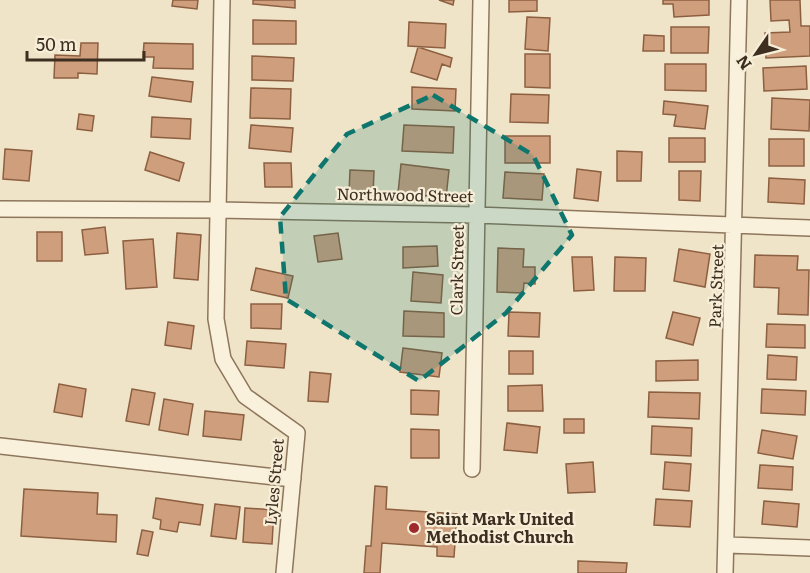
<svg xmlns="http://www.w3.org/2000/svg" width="810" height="573" font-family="Literata,serif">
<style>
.building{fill:#cf9f7d;stroke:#8d5f41;stroke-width:1.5}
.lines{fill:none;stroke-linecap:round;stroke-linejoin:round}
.minor-casing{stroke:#8d765c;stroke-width:18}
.minor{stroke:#faf1dc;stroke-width:15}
.marked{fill:#0f766e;fill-opacity:0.2;stroke:#0f766e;stroke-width:4.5;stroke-dasharray:12 8;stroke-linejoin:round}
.poi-dot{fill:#9e2a2b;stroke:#f7eed8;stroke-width:2}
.labels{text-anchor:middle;stroke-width:4.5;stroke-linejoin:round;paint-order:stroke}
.street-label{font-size:16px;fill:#3d2e20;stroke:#f7eed8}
.poi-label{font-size:16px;font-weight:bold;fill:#3d2e20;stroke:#f7eed8;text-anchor:start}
</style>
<rect width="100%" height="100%" fill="#f0e4c8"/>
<path class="building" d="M173 0H198L197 9 172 6Z
M253 0H295V8L253 4Z
M439 0H454L453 5Z
M509 0H537V11L509 12Z
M663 0H709V15L674 17 673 4H663Z
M770 0H800L801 26H810V56L766 58 765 33 790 32 789 20 771 21Z
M527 17 550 18 548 51 525 49Z
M253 20 296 21V44H253Z
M409 22 446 24 445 48 408 46Z
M671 27H709L708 53H671Z
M644 35 664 36V51H643Z
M81 43H98L97 74 78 73V78H54L55 55 80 56Z
M144 43 193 44V69L153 68 154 57H143Z
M418 47 452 58 450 67 442 64 437 80 411 72Z
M525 54H550V88L525 87Z
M252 56 294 58 293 81 252 80Z
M665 64H706V91L665 90Z
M806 66 807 89 764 91 763 68Z
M152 77 193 82 191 102 149 96Z
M412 87 456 89 455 111 412 109Z
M251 88 291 89 290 119 250 118Z
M511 94 549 95 548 123 510 122Z
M772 98 810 100 809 131 771 129Z
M664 101 708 106 705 129 674 126 676 115 663 114Z
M79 114 94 116 92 131 77 129Z
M152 117 191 119 190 139 151 137Z
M251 125 293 128 291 152 249 148Z
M404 125 454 127 453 153 402 151Z
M505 136H550V163H505Z
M669 138H705V162H669Z
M769 139H804V166H769Z
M5 149 32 151 29 181 3 179Z
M617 151 642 152 641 181H617Z
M150 152 184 163 179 181 145 170Z
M264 163H291L292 187H265Z
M401 164 449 170 446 198 398 193Z
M577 169 601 172 598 201 574 198Z
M350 170 374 171 373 195 349 193Z
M679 171H701L700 201 679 200Z
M505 172 544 174 542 200 503 198Z
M769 178 805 180 804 204 768 202Z
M105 227 108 253 85 255 82 230Z
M37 232H62V261H37Z
M177 233 201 235 198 280 174 278Z
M338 233 342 259 318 262 314 236Z
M153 239 157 287 126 289 123 241Z
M437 246 438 266 403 268V247Z
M498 248 524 249 523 267H535V284L524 283 523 293 497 292Z
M679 249 710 254 705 287 674 281Z
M755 255 798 256 797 270H809L808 315 778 314 779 288 754 287Z
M572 257H592L594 290 574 291Z
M615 257 646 258 645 291H614Z
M256 268 293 276 288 298 251 290Z
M413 272 443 275 441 303 411 301Z
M251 304H282L281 329 251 328Z
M404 311 444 313V337L403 336Z
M509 312 540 313 539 337 508 336Z
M673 312 700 318 693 345 666 338Z
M168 322 194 326 191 349 165 345Z
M767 324 805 325V348L766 347Z
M247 341 286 344 284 368 245 365Z
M403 348 442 353 439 377 400 372Z
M509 351H533V374H509Z
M768 355 797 357 796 380 767 379Z
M698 360V380L656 381V361Z
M310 372 331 374 328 402 308 401Z
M59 384 86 389 82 417 54 412Z
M542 385 543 411H508V386Z
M132 389 155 393 149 425 126 421Z
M762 389 806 391 805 415 761 413Z
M411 390 439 391 438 415 411 414Z
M649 392 700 393 699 419 648 417Z
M164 399 193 404 188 435 159 430Z
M205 411 244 415 241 440 203 436Z
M564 419H584V433H564Z
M507 423 540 427 537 453 504 450Z
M652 426 692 428 691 456 651 454Z
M411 429 439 430V458H411Z
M762 430 797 436 793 459 758 453Z
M593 462 595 492 568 493 566 464Z
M665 462 691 464 689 491 663 489Z
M760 465 793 467 792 490 758 488Z
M375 486 387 487 386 509 457 514 454 557 437 556V547L382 543 380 573H364L366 546H371Z
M24 489 98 493 97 514 117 515 116 542 21 536Z
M156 498 203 505 200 525 179 522 177 532 160 529 161 520 153 518Z
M656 499 692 501 690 527 654 525Z
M764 501 799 504 797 527 762 524Z
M215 504 240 507 236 539 211 536Z
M245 508 274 510 272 544 243 542Z
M142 530 153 532 148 556 137 554Z
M578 561 627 563 626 573H578Z"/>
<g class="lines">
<g class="minor-casing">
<path id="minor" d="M222 0 216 319 223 359 245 396 297 433 284 573
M0 209 219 210 476 215 810 228
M0 446 293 479
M472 469 481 0
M727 545 810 548
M725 573 739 0"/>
</g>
<use href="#minor" class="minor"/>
</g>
<path class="marked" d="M433 95 533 155 572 235 506 313 419 381 286 299 280 217 347 134Z"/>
<circle class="poi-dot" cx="414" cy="528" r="6"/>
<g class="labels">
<g class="street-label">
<text transform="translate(405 195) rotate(1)" y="6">Northwood Street</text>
<text transform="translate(457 270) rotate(-89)" y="6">Clark Street</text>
<text transform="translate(716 286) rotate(-88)" y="6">Park Street</text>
<text transform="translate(274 482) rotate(-85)" y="6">Lyles Street</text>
</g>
<g class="poi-label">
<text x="426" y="525">Saint Mark United<tspan x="426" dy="18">Methodist Church</tspan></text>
</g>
</g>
<g transform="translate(756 54) rotate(235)" stroke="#f7eed8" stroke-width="4.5" paint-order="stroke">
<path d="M0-4.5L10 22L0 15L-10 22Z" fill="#3d2e20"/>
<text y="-9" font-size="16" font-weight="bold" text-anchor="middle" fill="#3d2e20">N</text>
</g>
<path d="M27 51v9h117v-9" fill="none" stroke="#3d2e20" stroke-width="3"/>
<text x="36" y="51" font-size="18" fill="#3d2e20" stroke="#f7eed8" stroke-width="4.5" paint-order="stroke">50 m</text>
</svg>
